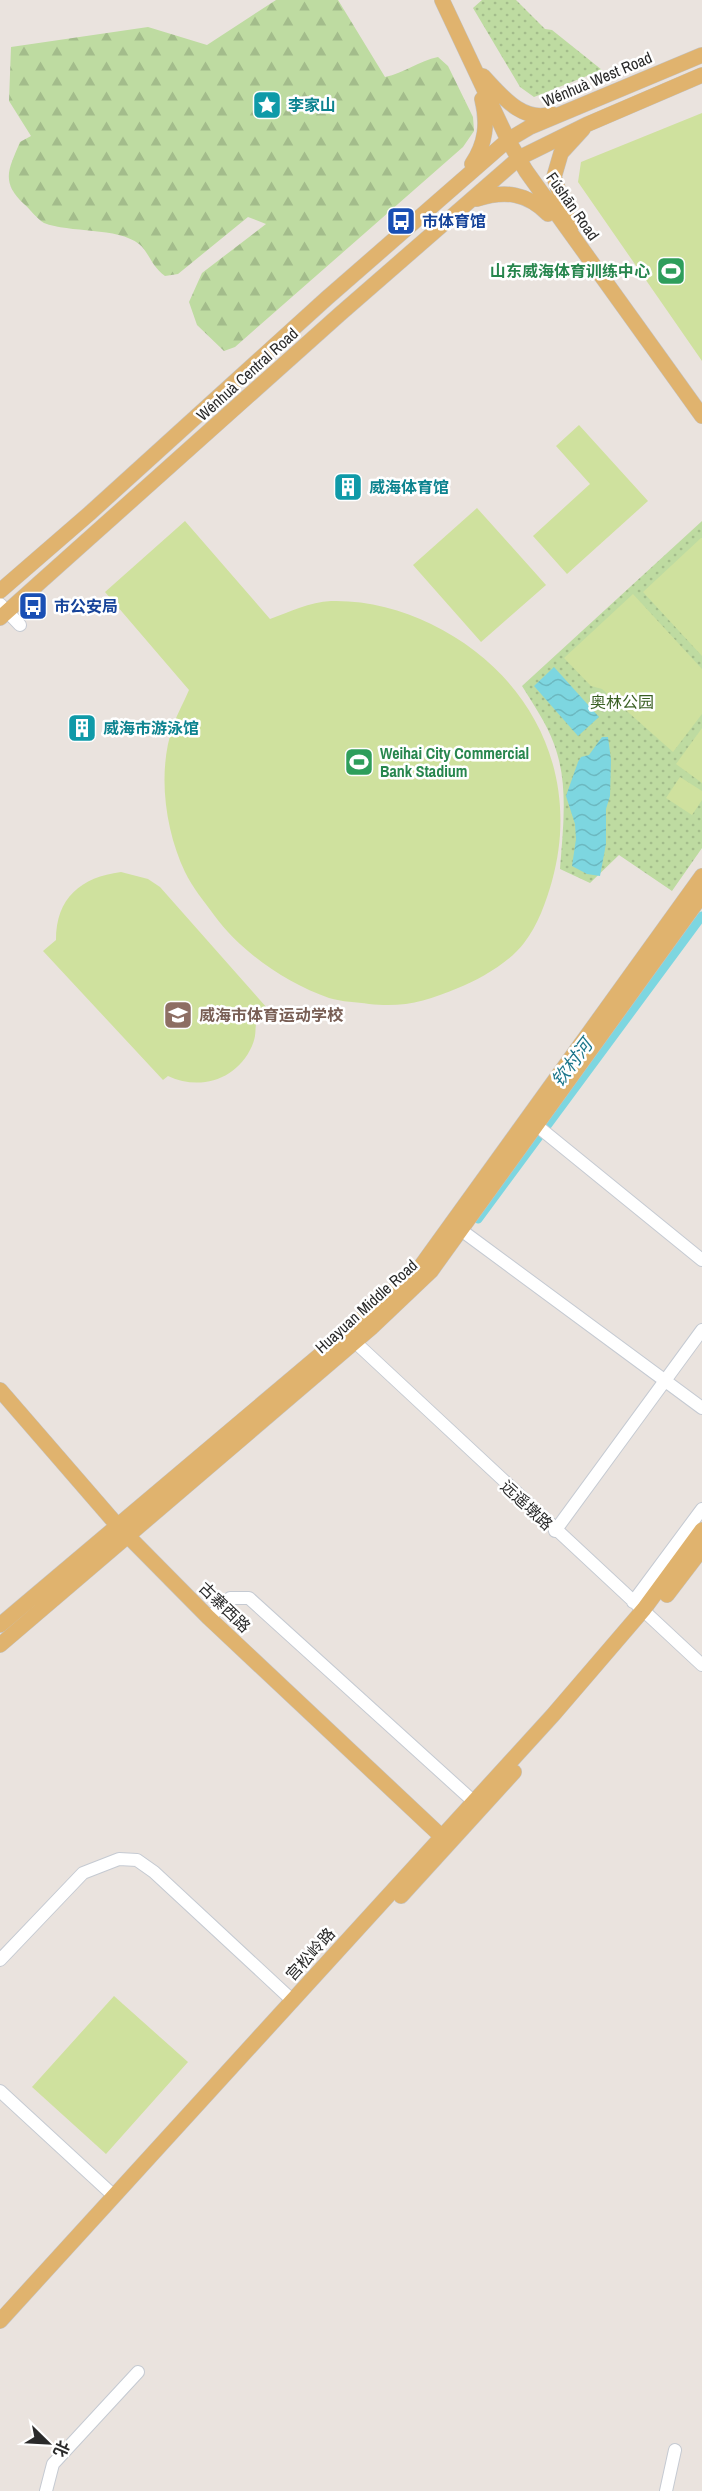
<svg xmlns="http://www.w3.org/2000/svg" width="702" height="2491" font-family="'Archivo Narrow','Noto Sans SC',sans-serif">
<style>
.forest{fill:url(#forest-firs)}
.park{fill:url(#park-dots)}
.pitch{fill:#cfe19e}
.water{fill:url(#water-waves)}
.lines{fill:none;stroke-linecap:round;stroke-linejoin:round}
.canal{stroke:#7dd6e0;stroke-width:9}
.minor-casing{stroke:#c5cad2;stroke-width:14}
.major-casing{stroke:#c3c3c3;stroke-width:16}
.minor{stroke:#fff;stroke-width:12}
.major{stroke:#e0b36e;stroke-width:15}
.labels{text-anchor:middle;stroke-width:5;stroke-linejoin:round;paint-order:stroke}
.street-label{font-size:16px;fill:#2a2a2a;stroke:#fff}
.culture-label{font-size:16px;font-weight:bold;fill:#0d838f;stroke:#fff;text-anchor:start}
.transit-label{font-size:16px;font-weight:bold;fill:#164399;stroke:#fff;text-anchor:start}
.leisure-label{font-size:16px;font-weight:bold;fill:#27864d;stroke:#fff;text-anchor:end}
.park-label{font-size:16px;fill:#395f23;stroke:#fff}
.education-label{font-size:16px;font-weight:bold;fill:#785e54;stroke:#fff;text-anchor:start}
.water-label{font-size:18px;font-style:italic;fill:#1d778b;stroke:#fff}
</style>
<defs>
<pattern id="forest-firs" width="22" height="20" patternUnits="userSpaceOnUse" patternTransform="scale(1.5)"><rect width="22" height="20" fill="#bedba1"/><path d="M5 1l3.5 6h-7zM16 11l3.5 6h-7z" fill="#a3bc8b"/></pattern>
<pattern id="park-dots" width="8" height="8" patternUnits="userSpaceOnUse" patternTransform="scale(1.5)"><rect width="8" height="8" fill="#bedba1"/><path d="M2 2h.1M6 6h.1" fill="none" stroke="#a3bc8b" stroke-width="1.8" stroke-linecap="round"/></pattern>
<pattern id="water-waves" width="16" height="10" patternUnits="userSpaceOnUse" patternTransform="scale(1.5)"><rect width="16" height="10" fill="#7dd6e0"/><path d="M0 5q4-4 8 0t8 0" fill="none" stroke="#6cb8c0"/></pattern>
</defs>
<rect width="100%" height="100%" fill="#eae3de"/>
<path class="forest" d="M276 0H338L385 77C404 73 419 61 438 57L448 66 473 117 474 131 463 147 235 347 224 351 197 325 189 302 202 273 266 224 248 217 178 274 165 276C151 266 149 252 139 244 118 227 69 233 44 223 37 219 30 209 24 204 0 181 9 169 20 142L31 136 9 101 11 47 148 27 207 45Z"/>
<path class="park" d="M482 0H516L545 29 552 30 602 70 534 97 520 87 473 8Z
M702 521V848L672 891 619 855 590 883 560 869C563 827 569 784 554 744 547 724 533 704 522 686Z"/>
<path class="pitch" d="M702 113V361L578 182 581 162Z
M579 425 648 501 567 574 533 536 590 484 556 446Z
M477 508 546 585 481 642 413 565Z
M185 521 270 619C289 612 310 602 331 601 365 600 401 609 431 624 530 672 582 773 552 881 546 902 538 925 524 943 511 961 479 980 458 988 427 1001 404 1008 369 1004 357 1002 342 1002 329 998 286 983 241 952 214 915 204 901 192 887 185 872 165 830 157 772 173 726 177 714 184 702 189 690L105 592Z
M701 538H702V656L643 592Z
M633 594 702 669V714L673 752 602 689 591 686 564 658Z
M702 728V783L676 764Z
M680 777 702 791V800L692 815 666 798Z
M121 872 148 879 160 887 267 1008C249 1024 260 1028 252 1046 237 1080 200 1091 168 1076L163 1080 43 951 56 940C56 898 81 877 121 872Z
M114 1996 188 2062 106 2154 32 2087Z"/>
<path class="water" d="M554 667 599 717 578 736 534 686Z
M602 737H608L611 760 610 796 606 809V844L600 876 587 874 572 866 576 839 575 824 566 796 578 762 581 757 589 755Z"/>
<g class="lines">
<path class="canal" d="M478 1219 702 916"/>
<g class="minor-casing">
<path id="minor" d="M0 604 20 625
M536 1125 702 1260
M461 1230 702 1408
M355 1342 702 1665
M555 1531 702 1330
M633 1602 702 1509
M209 1618 230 1598H249L473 1801
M0 1960 83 1873 119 1859 137 1860 154 1872 293 2001
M0 2091 114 2196
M46 2491 53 2464 138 2372
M666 2491 675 2450"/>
</g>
<g class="major-casing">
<path id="major" d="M442 0 508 140 526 171 702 416
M483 76C501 95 522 123 552 114
M472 164C486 143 488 123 482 99
M477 199C505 190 527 193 548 214
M571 227 554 177 561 153 583 129
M0 591 90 513 327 298 508 140 530 127 702 55
M0 618 340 314 519 158 588 124 702 75
M0 1390 117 1525 209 1618 441 1836
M667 1595 702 1549
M0 1625 334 1343 421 1266 702 876
M0 1645 371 1328 431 1271 702 895
M401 1896 514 1772
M0 2321 553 1715 644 1609 702 1530"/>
</g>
<use href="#minor" class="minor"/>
<use href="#major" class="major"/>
</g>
<defs>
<g id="sight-square" transform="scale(1.5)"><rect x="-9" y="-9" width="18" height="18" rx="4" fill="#0f9aa8" stroke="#fff"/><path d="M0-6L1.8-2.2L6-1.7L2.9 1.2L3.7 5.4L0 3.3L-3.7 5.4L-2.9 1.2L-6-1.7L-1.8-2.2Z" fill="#fff"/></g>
<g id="bus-square" transform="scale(1.5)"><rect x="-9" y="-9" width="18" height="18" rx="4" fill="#1a4fb4" stroke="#fff"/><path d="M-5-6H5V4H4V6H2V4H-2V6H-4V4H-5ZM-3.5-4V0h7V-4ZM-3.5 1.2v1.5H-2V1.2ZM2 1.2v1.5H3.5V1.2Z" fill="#fff"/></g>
<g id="stadium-square" transform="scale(1.5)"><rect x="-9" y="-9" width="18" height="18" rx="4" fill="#2e9e5b" stroke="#fff"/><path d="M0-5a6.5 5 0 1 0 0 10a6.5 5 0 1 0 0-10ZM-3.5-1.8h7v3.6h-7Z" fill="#fff"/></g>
<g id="building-square" transform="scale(1.5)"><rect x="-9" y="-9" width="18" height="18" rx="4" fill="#0f9aa8" stroke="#fff"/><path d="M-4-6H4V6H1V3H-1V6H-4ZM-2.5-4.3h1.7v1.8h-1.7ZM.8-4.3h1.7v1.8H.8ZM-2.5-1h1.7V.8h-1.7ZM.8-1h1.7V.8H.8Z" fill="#fff"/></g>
<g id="university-square" transform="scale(1.5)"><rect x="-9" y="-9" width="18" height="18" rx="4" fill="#8d6e63" stroke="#fff"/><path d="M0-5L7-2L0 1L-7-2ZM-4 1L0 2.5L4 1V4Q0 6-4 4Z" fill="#fff"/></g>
</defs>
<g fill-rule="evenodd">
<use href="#sight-square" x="267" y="105"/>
<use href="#bus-square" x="401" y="221"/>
<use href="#stadium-square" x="671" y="271"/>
<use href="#building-square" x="348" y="487"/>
<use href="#bus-square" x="33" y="606"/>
<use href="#building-square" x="82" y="728"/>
<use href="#stadium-square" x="359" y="762"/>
<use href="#university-square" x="178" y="1015"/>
</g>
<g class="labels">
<g class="street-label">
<text transform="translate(597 79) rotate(-23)" y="6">Wénhuà West Road</text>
<text transform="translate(573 206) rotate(55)" y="6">Fúshān Road</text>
<text transform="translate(247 374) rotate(-42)" y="6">Wénhuà Central Road</text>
<text transform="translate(366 1306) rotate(-42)" y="6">Huayuan Middle Road</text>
<text transform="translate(527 1505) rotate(43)" y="6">远遥墩路</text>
<text transform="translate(225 1607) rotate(44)" y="6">古寨西路</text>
<text transform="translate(310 1954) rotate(-48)" y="6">宫松岭路</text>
</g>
<g class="culture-label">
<text x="288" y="111">李家山</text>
<text x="369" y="493">威海体育馆</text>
<text x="103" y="734">威海市游泳馆</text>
</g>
<g class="transit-label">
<text x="422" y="227">市体育馆</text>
<text x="54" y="612">市公安局</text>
</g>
<g class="leisure-label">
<text x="650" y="277">山东威海体育训练中心</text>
<text x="380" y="759" text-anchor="start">Weihai City Commercial<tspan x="380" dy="18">Bank Stadium</tspan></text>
</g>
<g class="park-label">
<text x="622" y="708">奥林公园</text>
</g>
<g class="education-label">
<text x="199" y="1021">威海市体育运动学校</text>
</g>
<g class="water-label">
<text transform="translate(572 1063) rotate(-53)" y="6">钦村河</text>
</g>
</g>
<g transform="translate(48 2443) rotate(114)" stroke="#ffffff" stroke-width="4.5" paint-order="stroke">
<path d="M0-4.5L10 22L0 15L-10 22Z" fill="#2a2a2a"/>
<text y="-9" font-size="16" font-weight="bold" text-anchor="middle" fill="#2a2a2a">北</text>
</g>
</svg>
